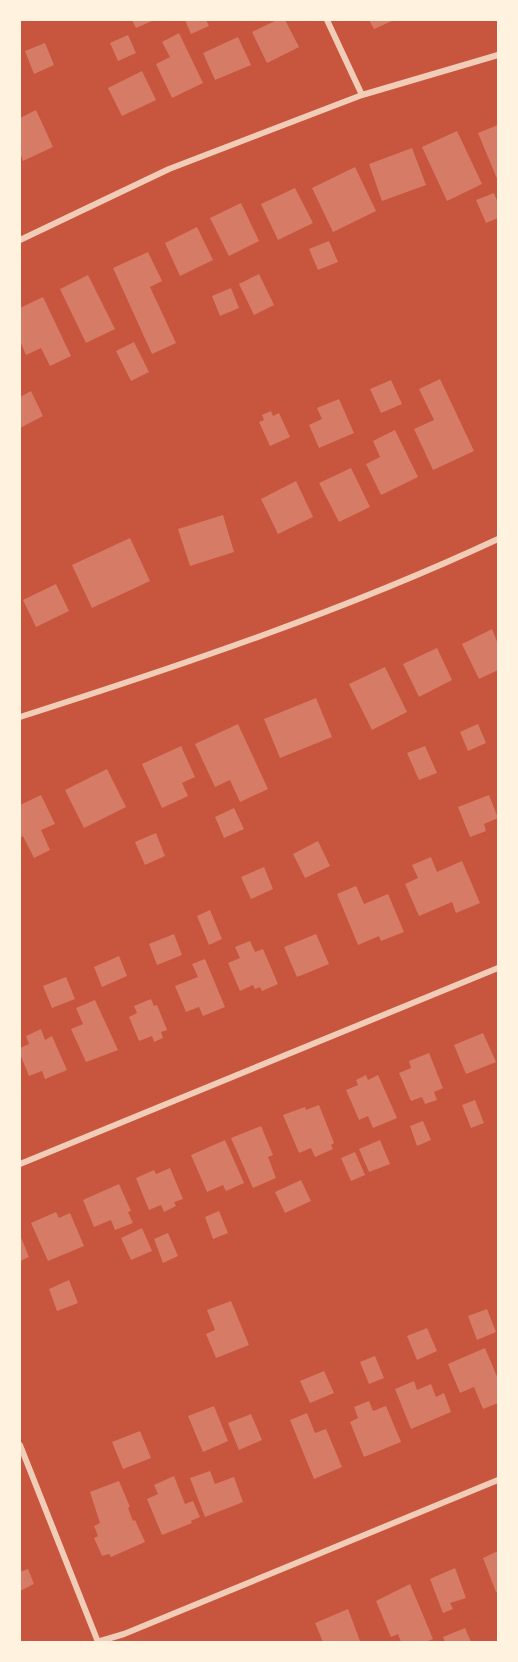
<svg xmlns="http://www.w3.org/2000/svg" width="518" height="1662" font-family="Karla,sans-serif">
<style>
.building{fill:#d67c66}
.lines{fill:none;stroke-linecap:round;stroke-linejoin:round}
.minor{stroke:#f1ccb7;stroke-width:6}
</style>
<rect width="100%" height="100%" fill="#c8553d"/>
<path class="building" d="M132 20H154L136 28Z
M185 20H206L209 26 191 34Z
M277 20H285L299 47 267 63 252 32Z
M369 20H394L374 29Z
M179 33 203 83 172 98 156 64 170 57 162 42Z
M128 35 136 53 118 61 110 43Z
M238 37 251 65 215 80 203 53Z
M45 43 54 65 34 74 25 51Z
M142 71 156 100 122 116 108 88Z
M36 110 53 147 23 161 20 153V118Z
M498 125V181L478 133Z
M457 131 482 184 447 201 422 147Z
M412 148 426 185 382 201 369 164Z
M355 167 376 211 333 232 312 188Z
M295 188 313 223 278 240 261 204Z
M494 193 498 203V218L486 223 476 200Z
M241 203 259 241 229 256 210 218Z
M197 227 213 260 180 276 165 243Z
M329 241 338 262 318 270 309 249Z
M148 252 162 281 150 287 176 343 152 354 113 268Z
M259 274 274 305 254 315 239 284Z
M88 275 115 329 86 343 60 289Z
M231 288 239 308 220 316 212 296Z
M43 297 71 356 50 366 41 348 26 355 20 341V308Z
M134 342 149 372 131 381 116 351Z
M440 379 474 451 433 470 414 429 434 420 419 389Z
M391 380 402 404 381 413 370 389Z
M31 391 43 416 20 428V397Z
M339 399 354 433 319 448 309 425 322 419 317 408Z
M271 411 273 416 279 413 290 437 270 446 259 422 264 420 262 415Z
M395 430 418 477 381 495 366 464 380 457 373 441Z
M351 468 370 507 339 522 319 483Z
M296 481 313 517 278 534 261 499Z
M223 515 234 552 190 566 178 529Z
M130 538 150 581 92 608 72 565Z
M56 584 69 611 36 627 23 600Z
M492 629 498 644V670L479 679 462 644Z
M437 648 452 680 419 697 403 664Z
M385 667 407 712 372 730 349 684Z
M316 698 332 737 280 758 264 719Z
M238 724 268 789 240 802 230 780 215 787 195 744Z
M478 724 486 743 468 751 460 732Z
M181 746 195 777 182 783 188 796 162 808 142 764Z
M425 746 437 773 419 780 407 753Z
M107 769 126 807 84 828 65 790Z
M41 795 55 824 41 830 50 850 34 858 23 836 20 838V805Z
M489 795 498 818 484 824 486 831 470 837 458 807Z
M234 808 244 829 224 838 215 817Z
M156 833 165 856 145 865 135 842Z
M318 841 330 866 305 878 293 854Z
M431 857 437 872 462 861 480 903 456 913 452 902 419 916 405 884 418 878 412 865Z
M264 867 273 889 251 899 241 877Z
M356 886 364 904 388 894 404 932 381 941 379 936 358 945 337 894Z
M210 910 222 939 209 945 197 916Z
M174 934 182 955 157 965 149 944Z
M316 934 329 964 297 977 284 947Z
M250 941 255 952 263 949 278 984 262 991 260 987 255 989 253 985 240 991 228 963 240 958 235 947Z
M119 956 127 976 102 987 94 967Z
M205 959 225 1007 203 1016 199 1007 186 1012 175 986 198 977 192 964Z
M66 977 75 999 52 1008 43 986Z
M151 999 154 1006 157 1005 167 1030 161 1032 163 1038 154 1042 152 1036 139 1041 129 1017 137 1013 134 1006Z
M95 1000 118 1050 86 1062 71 1029 83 1024 76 1008Z
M41 1029 45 1040 52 1036 67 1070 45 1079 42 1071 29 1076 20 1054V1048L29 1044 26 1036Z
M483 1033 496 1062 466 1074 454 1045Z
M429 1053 443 1088 434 1092 437 1100 425 1104 422 1097 411 1101 399 1073 411 1068 409 1061Z
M366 1075 368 1080 378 1075 397 1118 373 1128 368 1116 359 1120 346 1090 358 1085 356 1080Z
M475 1100 484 1123 471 1128 462 1105Z
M319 1105 334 1143 331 1145 333 1149 315 1157 311 1148 299 1153 283 1115 305 1107 306 1110Z
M423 1121 431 1140 417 1146 410 1126Z
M261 1126 273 1155 268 1157 276 1178 253 1188 231 1138Z
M225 1140 244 1183 226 1191 223 1185 207 1192 191 1155Z
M380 1140 390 1164 369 1172 359 1149Z
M355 1152 365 1175 351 1181 341 1158Z
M170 1168 183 1199 174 1202 176 1206 164 1212 161 1205 149 1210 136 1178 154 1170 156 1174Z
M301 1180 311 1201 285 1213 275 1192Z
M119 1184 131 1211 128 1212 133 1223 115 1230 111 1220 94 1227 83 1200Z
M219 1211 228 1233 213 1239 205 1217Z
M56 1212 59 1218 70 1213 84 1246 48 1261 31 1223Z
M142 1228 152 1251 131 1260 121 1238Z
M168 1233 178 1256 163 1263 154 1239Z
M20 1235 29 1257 20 1261Z
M69 1280 78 1303 57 1311 49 1289Z
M231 1301 249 1345 216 1358 206 1334 215 1330 207 1310Z
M487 1309 496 1332 477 1340 468 1316Z
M427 1328 437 1351 417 1360 407 1336Z
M485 1348 498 1379V1403L483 1409 474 1387 460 1393 448 1364Z
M375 1356 384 1378 369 1384 360 1362Z
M324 1371 334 1393 310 1403 300 1381Z
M414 1381 417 1390 431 1384 436 1397 444 1393 451 1412 411 1429 395 1389Z
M369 1401 373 1411 386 1406 401 1442 364 1457 350 1422 358 1418 354 1407Z
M214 1406 228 1441 203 1452 188 1416Z
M307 1413 315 1433 326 1429 342 1467 314 1479 290 1420Z
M251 1414 262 1440 239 1450 228 1423Z
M140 1431 151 1458 123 1469 112 1442Z
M210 1471 215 1484 234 1477 243 1502 205 1517 190 1478Z
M174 1476 185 1504 193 1501 200 1517 191 1521 192 1523 162 1535 147 1499 158 1494 154 1485Z
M119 1481 130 1507 128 1508 133 1521 135 1520 145 1542 111 1557 109 1554 102 1556 94 1538 98 1536 94 1526 100 1523 90 1492Z
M498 1551V1592H496L483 1558Z
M455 1568 466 1598 450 1603 453 1609 443 1613 430 1579Z
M28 1569 34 1584 20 1591V1572Z
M410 1584 433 1639 425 1642H401L398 1634 391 1637 376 1601Z
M348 1609 360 1641 323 1642 315 1623Z
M465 1628 471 1642H445L443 1637Z"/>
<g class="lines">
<path class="minor" d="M327 20 362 95
M20 240 169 169 362 95 498 55
M20 717C180 666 346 610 498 539
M20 1164 498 968
M20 1445 98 1642
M97 1642 124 1634 498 1480"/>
</g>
<rect width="518" height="1662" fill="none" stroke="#fff3e0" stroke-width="42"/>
</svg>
